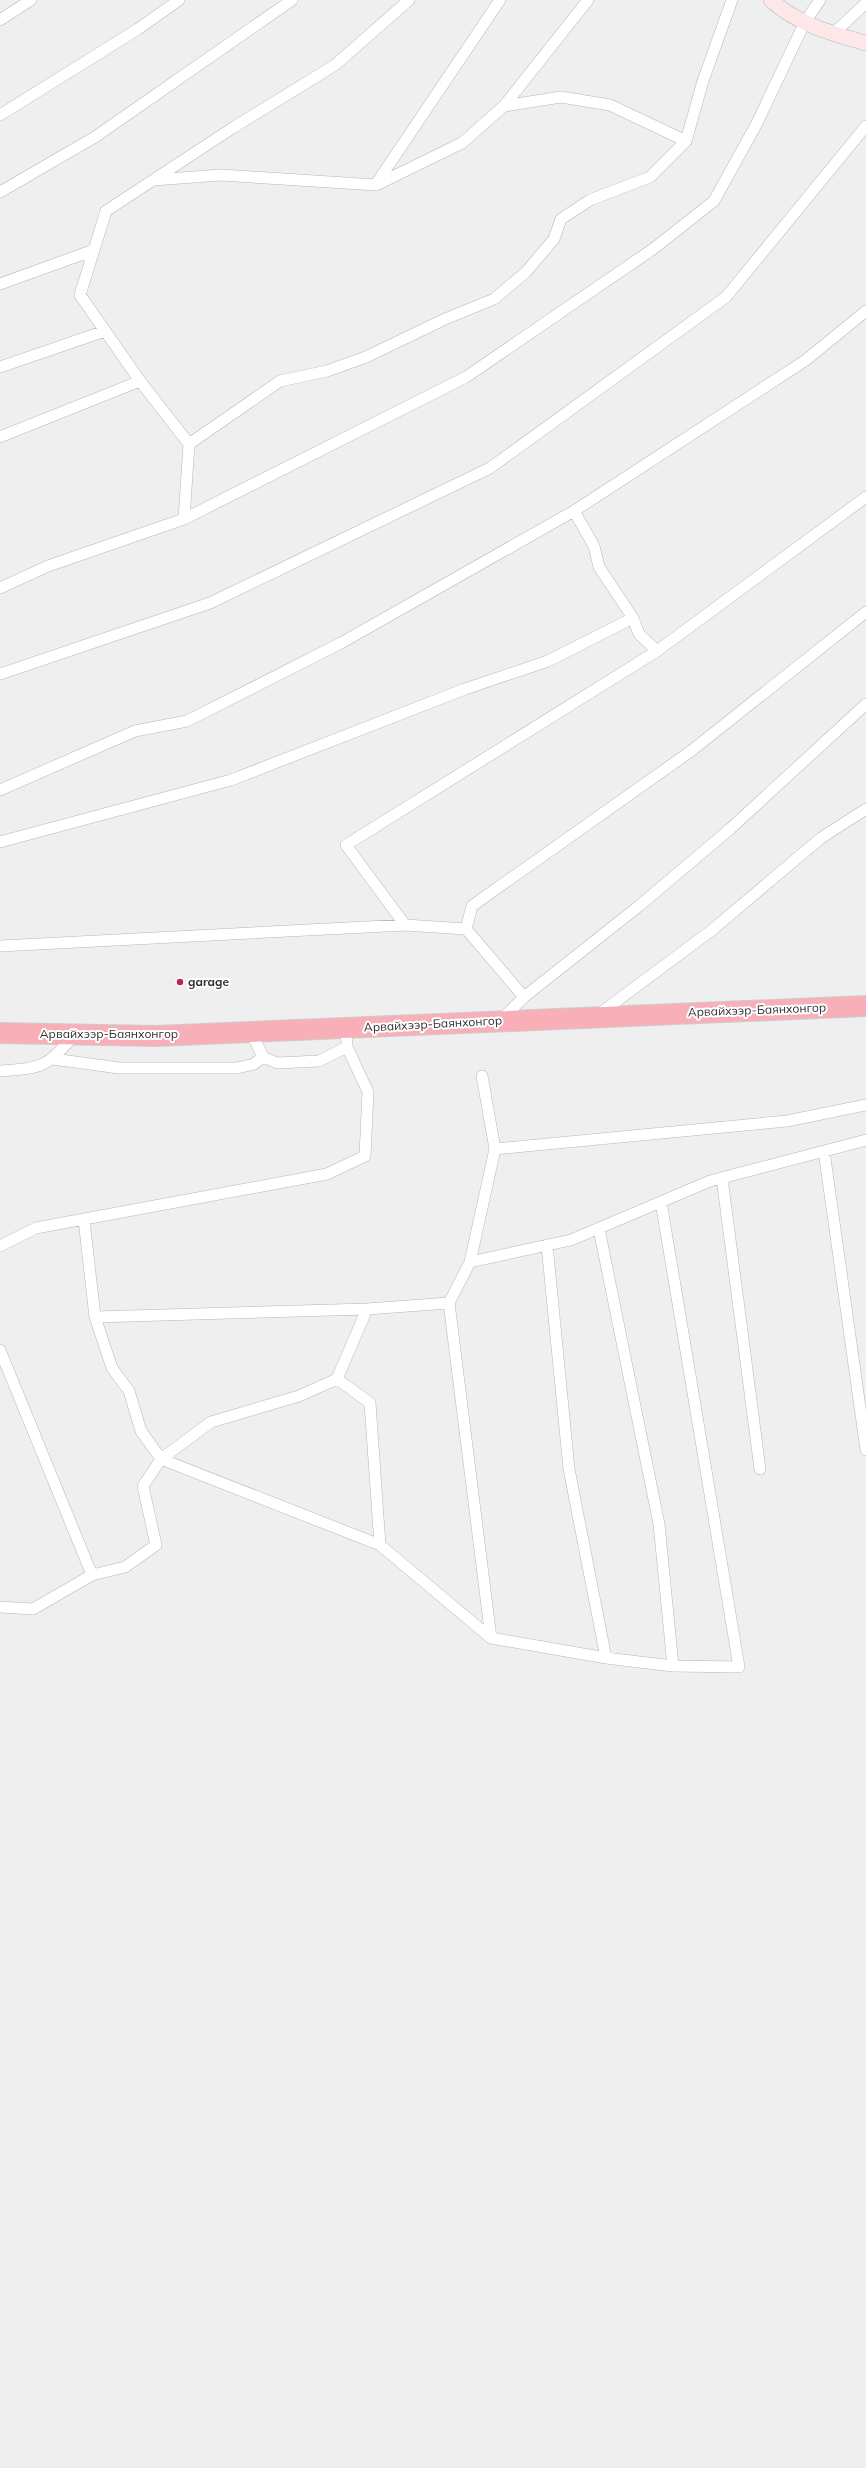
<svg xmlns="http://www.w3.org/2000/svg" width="866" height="2468" font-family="Mulish,sans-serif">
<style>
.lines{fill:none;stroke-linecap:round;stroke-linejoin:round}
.street-casing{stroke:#b7b7b9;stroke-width:12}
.secondary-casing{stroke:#b7b7b9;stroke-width:16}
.highway-casing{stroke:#cdcdce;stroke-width:22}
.street{stroke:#fff;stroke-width:11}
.secondary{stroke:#fde7e9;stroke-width:15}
.highway{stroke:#f9afb7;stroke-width:20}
.poi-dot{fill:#b8274c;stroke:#fff;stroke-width:1.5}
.labels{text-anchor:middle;stroke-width:4;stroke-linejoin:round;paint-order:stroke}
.poi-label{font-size:12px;font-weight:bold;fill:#303031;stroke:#fff;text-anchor:start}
.street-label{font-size:12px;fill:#303031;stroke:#fff}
</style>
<rect width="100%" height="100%" fill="#efeff0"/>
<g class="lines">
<g class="street-casing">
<path id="street" d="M0 20 31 0
M833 34 866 3
M504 106 561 97 610 105 686 141
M0 115 138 29 179 0
M154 180 221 175 376 185 462 143 504 106 588 0
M376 184 500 0
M0 192 95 137 292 0
M0 284 94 250
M0 367 105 331
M0 437 140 381
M189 444 280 381 327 371 366 357 445 319 494 299 526 272 554 239 561 219 590 200 650 177 686 141 703 81 732 0
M574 511 594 546 599 567 633 618 639 634 657 651
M184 519 189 444 140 381 80 295 106 211 234 127 335 65 409 0
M0 588 48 566 184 519 466 377 653 249 714 201 756 125 805 22 820 0
M0 674 210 603 490 468 726 297 866 126
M0 790 135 731 187 721 341 643 574 511 806 360 866 311
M0 842 231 780 465 689 548 661 633 618
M405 925 346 845 657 651 866 497
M466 929 472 906 691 751 866 612
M0 946 405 925 466 929 524 997
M598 1015 712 930 821 838 866 809
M500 1021 524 997 639 906 730 829 866 704
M251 1032 263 1057 277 1063 319 1061 347 1047 346 1028
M53 1059 119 1068H237L254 1064 263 1057
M0 1071C45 1068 45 1067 76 1034
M495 1149 787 1121 866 1105
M824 1151 866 1450
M722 1178 760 1469
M84 1220 95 1317 112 1368 129 1391 141 1431 161 1459 380 1545 491 1638 606 1658 673 1666 739 1667 661 1202
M599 1229 659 1524 673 1666
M547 1245 569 1469 606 1658
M0 1246 36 1228 327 1174 365 1156 368 1092 347 1047
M470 1262 571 1240 710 1181 866 1140
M449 1303 491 1638
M95 1317 367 1309 449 1303 470 1262 495 1149 482 1076
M0 1350 92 1575
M337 1379 370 1403 380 1545
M0 1607 33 1609 92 1575 125 1567 156 1545 143 1486 161 1459 211 1422 299 1396 337 1379 367 1309"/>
</g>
<g class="secondary-casing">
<path id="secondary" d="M771 0C797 24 833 34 866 43"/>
</g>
<g class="highway-casing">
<path id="highway" d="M0 1033 156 1036 866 1006"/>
</g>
<use href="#street" class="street"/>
<use href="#secondary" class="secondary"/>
<use href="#highway" class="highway"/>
</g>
<circle class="poi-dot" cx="180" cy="982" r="4"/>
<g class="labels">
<g class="poi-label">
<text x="188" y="986">garage</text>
</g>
<g class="street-label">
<text transform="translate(757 1010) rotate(-2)" y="4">Арвайхээр-Баянхонгор</text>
<text transform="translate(433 1024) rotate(-3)" y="4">Арвайхээр-Баянхонгор</text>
<text x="109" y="1038">Арвайхээр-Баянхонгор</text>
</g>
</g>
</svg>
